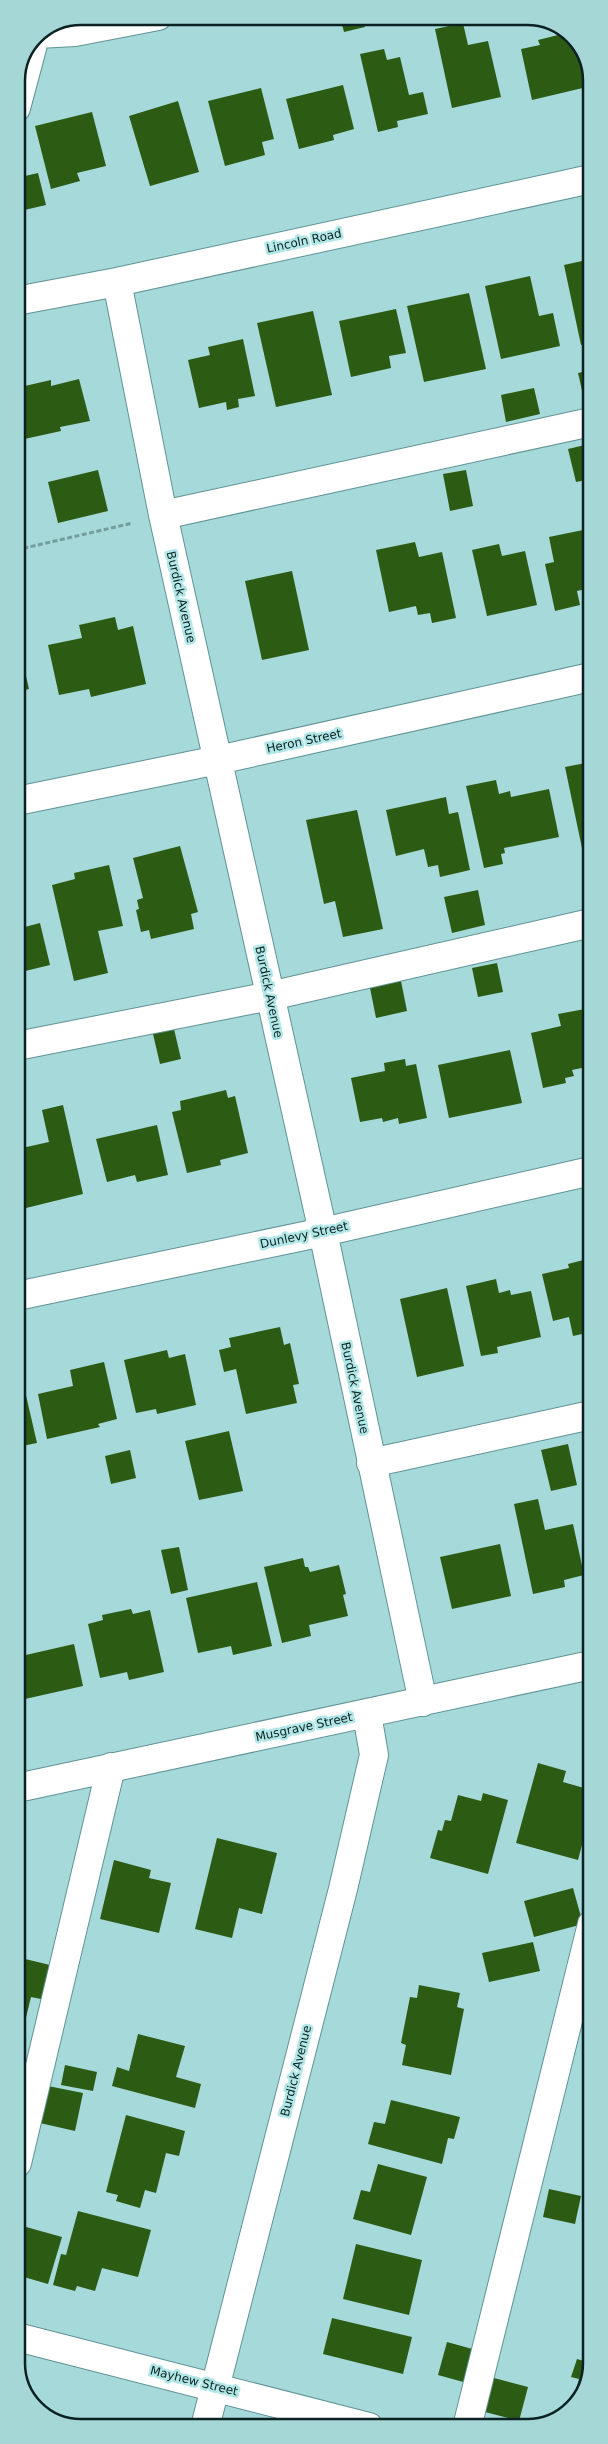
<svg xmlns="http://www.w3.org/2000/svg" width="608" height="2444" font-family="'DejaVu Sans',sans-serif">
<style>
.building{fill:#2c5b14}
.lines{fill:none;stroke-linecap:round;stroke-linejoin:round}
.minor-casing{stroke:#619394;stroke-width:30}
.path{stroke:#749e9e;stroke-width:3;stroke-dasharray:5 2.5;stroke-linecap:butt}
.minor{stroke:#fff;stroke-width:28}
.labels{text-anchor:middle;stroke-width:5;stroke-linejoin:round;paint-order:stroke}
.street-label{font-size:12px;fill:#0c2121;stroke:#b2e7e7}
.rim{fill:none;stroke:#0c2121;stroke-width:2.5}
</style>
<rect width="100%" height="100%" fill="#a6d9da"/>
<path class="building" d="M340 17H363L365 27 344 32Z
M463 23 468 45 488 41 501 97 452 108 435 29Z
M562 34 564 40 573 38 578 46 587 87 532 100 521 49 540 45 538 40Z
M384 49 387 60 400 57 409 95 423 92 428 114 397 121 398 127 378 132 360 54Z
M343 85 354 129 333 135 334 140 299 149 286 99Z
M261 88 274 139 262 142 265 155 225 166 208 101Z
M178 101 199 172 150 186 129 116Z
M92 112 106 166 77 173 80 181 51 189 35 126Z
M38 173 46 205 20 211 16 198V178Z
M591 259V343L581 345 564 265Z
M530 276 539 316 553 313 560 346 501 359 485 286Z
M469 293 486 369 424 382 407 306Z
M396 309 406 353 389 356 391 368 351 377 339 321Z
M313 311 332 395 276 407 257 323Z
M243 339 255 396 238 399 239 407 227 410 226 402 199 408 188 360 210 355 208 347Z
M591 370V407L586 408 578 373Z
M79 379 90 421 60 427 61 431 20 440 19 436 16 437V388L51 380V386Z
M534 388 540 414 506 422 501 395Z
M589 444 591 479 576 482 568 449Z
M98 470 108 511 58 523 48 482Z
M466 470 473 506 450 511 443 474Z
M583 530 588 554H591V588L577 591 580 605 555 611 545 564 554 562 549 537Z
M415 542 419 557 442 552 456 618 432 623 430 613 418 615 416 606 389 612 376 550Z
M499 544 502 556 525 551 537 605 487 616 472 550Z
M292 571 309 650 262 660 245 581Z
M115 617 118 630 133 626 146 684 91 697 89 689 59 695 48 645 82 638 79 625Z
M23 663 29 689 17 692V665Z
M591 762V851L583 853 565 767Z
M496 780 499 794 510 791 511 797 549 789 559 837 504 848 505 853 501 854 503 864 484 868 466 786Z
M446 797 449 814 458 812 470 870 440 877 438 865 428 867 424 849 396 856 386 810Z
M357 810 383 929 343 937 335 901 324 904 306 820Z
M180 846 198 912 191 914 194 929 151 939 149 930 141 932 136 910 139 909 137 900 143 898 133 858Z
M109 865 123 926 98 931 108 973 74 981 52 885 75 879 74 873Z
M478 890 485 925 452 933 444 897Z
M40 923 50 965 17 973V929Z
M497 963 503 992 478 997 472 968Z
M401 981 407 1011 376 1018 370 988Z
M585 1009 591 1039V1066L572 1070 574 1076 565 1078 566 1083 543 1088 531 1033 561 1026 558 1014Z
M174 1029 181 1059 160 1064 153 1034Z
M510 1050 522 1103 449 1118 438 1065Z
M405 1059 406 1066 416 1064 427 1118 399 1124 398 1118 383 1122 382 1118 360 1122 351 1078 385 1071 384 1063Z
M226 1090 228 1098 235 1096 248 1153 220 1160 221 1165 187 1173 172 1112 181 1110 180 1101Z
M63 1105 83 1194 22 1209 17 1187V1157L23 1155 22 1148 49 1142 42 1110Z
M157 1125 168 1175 137 1182 135 1175 107 1182 96 1139Z
M591 1258V1332L573 1336 569 1317 553 1321 542 1274 569 1268 568 1264Z
M496 1279 499 1293 510 1290 511 1295 531 1291 541 1337 497 1347 498 1353 481 1356 466 1286Z
M447 1288 464 1366 417 1377 400 1299Z
M280 1327 284 1345 290 1343 299 1384 293 1385 297 1403 246 1414 236 1369 224 1372 219 1350 231 1347 229 1338Z
M167 1350 169 1358 185 1354 196 1405 157 1414 156 1409 136 1413 124 1360Z
M104 1362 117 1419 98 1424 100 1427 47 1439 38 1394 73 1386 70 1370Z
M25 1391 37 1443 17 1447V1393Z
M229 1431 243 1491 199 1500 185 1441Z
M568 1444 577 1485 551 1491 541 1450Z
M130 1450 136 1478 111 1484 105 1456Z
M538 1499 545 1530 573 1524 584 1575 564 1580 565 1587 533 1594 514 1504Z
M500 1544 511 1596 452 1609 440 1557Z
M179 1547 188 1590 171 1594 161 1550Z
M303 1558 305 1567H308L310 1572 339 1565 346 1594 343 1595 348 1616 309 1625 311 1636 282 1643 264 1567Z
M257 1582 272 1646 233 1655 231 1646 198 1653 186 1598Z
M131 1609 133 1614 150 1610 164 1672 129 1680 127 1672 100 1678 88 1624 103 1620 102 1615Z
M74 1644 83 1686 25 1699 17 1657Z
M538 1763 566 1771 563 1782 591 1790V1811L578 1860 516 1843Z
M483 1793 508 1800 488 1874 430 1858 438 1830 442 1831 445 1820 451 1821 458 1795 481 1801Z
M217 1838 277 1853 262 1914 239 1908 232 1938 195 1929Z
M114 1860 151 1870 149 1878 171 1883 159 1933 100 1919Z
M573 1888 583 1924 534 1937 524 1901Z
M533 1942 540 1971 489 1982 482 1953Z
M17 1957 54 1966 46 2000 31 1997 21 2038 17 2037Z
M419 1985 460 1993 457 2007 464 2009 451 2075 402 2065 406 2045 401 2043 410 1997 417 1998Z
M138 2034 185 2046 176 2077 201 2084 195 2108 112 2086 117 2067 129 2071Z
M65 2065 97 2072 93 2091 61 2085Z
M48 2086 83 2093 75 2131 40 2123Z
M391 2100 460 2117 454 2139 448 2138 442 2164 368 2144 374 2122 385 2124Z
M126 2115 185 2131 179 2156 166 2153 156 2193 145 2190 140 2208 116 2201 118 2195 106 2192Z
M378 2164 427 2177 411 2235 353 2219 361 2190 370 2192Z
M549 2189 581 2196 575 2224 543 2217Z
M78 2211 151 2230 138 2277 102 2268 95 2291 77 2286 75 2291 53 2285 61 2254 66 2255Z
M19 2225 62 2237 48 2284 17 2275Z
M356 2244 422 2260 409 2315 343 2299Z
M332 2318 412 2337 403 2374 323 2354Z
M447 2342 476 2350 467 2383 438 2375Z
M588 2347 592 2348V2363L576 2406 571 2408 579 2379 571 2377 577 2359 584 2361Z
M494 2378 528 2387 519 2421 485 2412Z"/>
<g class="lines">
<g class="minor-casing">
<path id="minor" d="M37 34 75 32 158 16
M16 108 35 37
M117 282 163 515 323 1232 423 1702
M16 301 117 282 591 179
M163 515 591 422
M17 801 218 760 591 677
M17 1046 270 996 591 923
M17 1296 323 1232 591 1171
M371 1463 591 1415
M17 1788 591 1665
M17 2163 111 1767
M17 2337 369 2427
M205 2427 343 1889 374 1755 367 1714
M467 2427 592 1924"/>
</g>
<path class="path" d="M16 550 133 523"/>
<use href="#minor" class="minor"/>
</g>
<g class="labels">
<g class="street-label">
<text transform="translate(304 241) rotate(-12)" y="4">Lincoln Road</text>
<text transform="translate(181 597) rotate(77)" y="4">Burdick Avenue</text>
<text transform="translate(304 741) rotate(-12)" y="4">Heron Street</text>
<text transform="translate(269 992) rotate(78)" y="4">Burdick Avenue</text>
<text transform="translate(304 1235) rotate(-12)" y="4">Dunlevy Street</text>
<text transform="translate(355 1388) rotate(78)" y="4">Burdick Avenue</text>
<text transform="translate(304 1727) rotate(-12)" y="4">Musgrave Street</text>
<text transform="translate(296 2071) rotate(-76)" y="4">Burdick Avenue</text>
<text transform="translate(194 2381) rotate(14)" y="4">Mayhew Street</text>
</g>
</g>
<path d="M0 0H608V2444H0ZM81 25H527A56 56 0 0 1 583 81V2363A56 56 0 0 1 527 2419H81A56 56 0 0 1 25 2363V81A56 56 0 0 1 81 25Z" fill="#a5d7d7" fill-rule="evenodd"/>
<path class="rim" d="M81 25H527A56 56 0 0 1 583 81V2363A56 56 0 0 1 527 2419H81A56 56 0 0 1 25 2363V81A56 56 0 0 1 81 25Z"/>
</svg>
